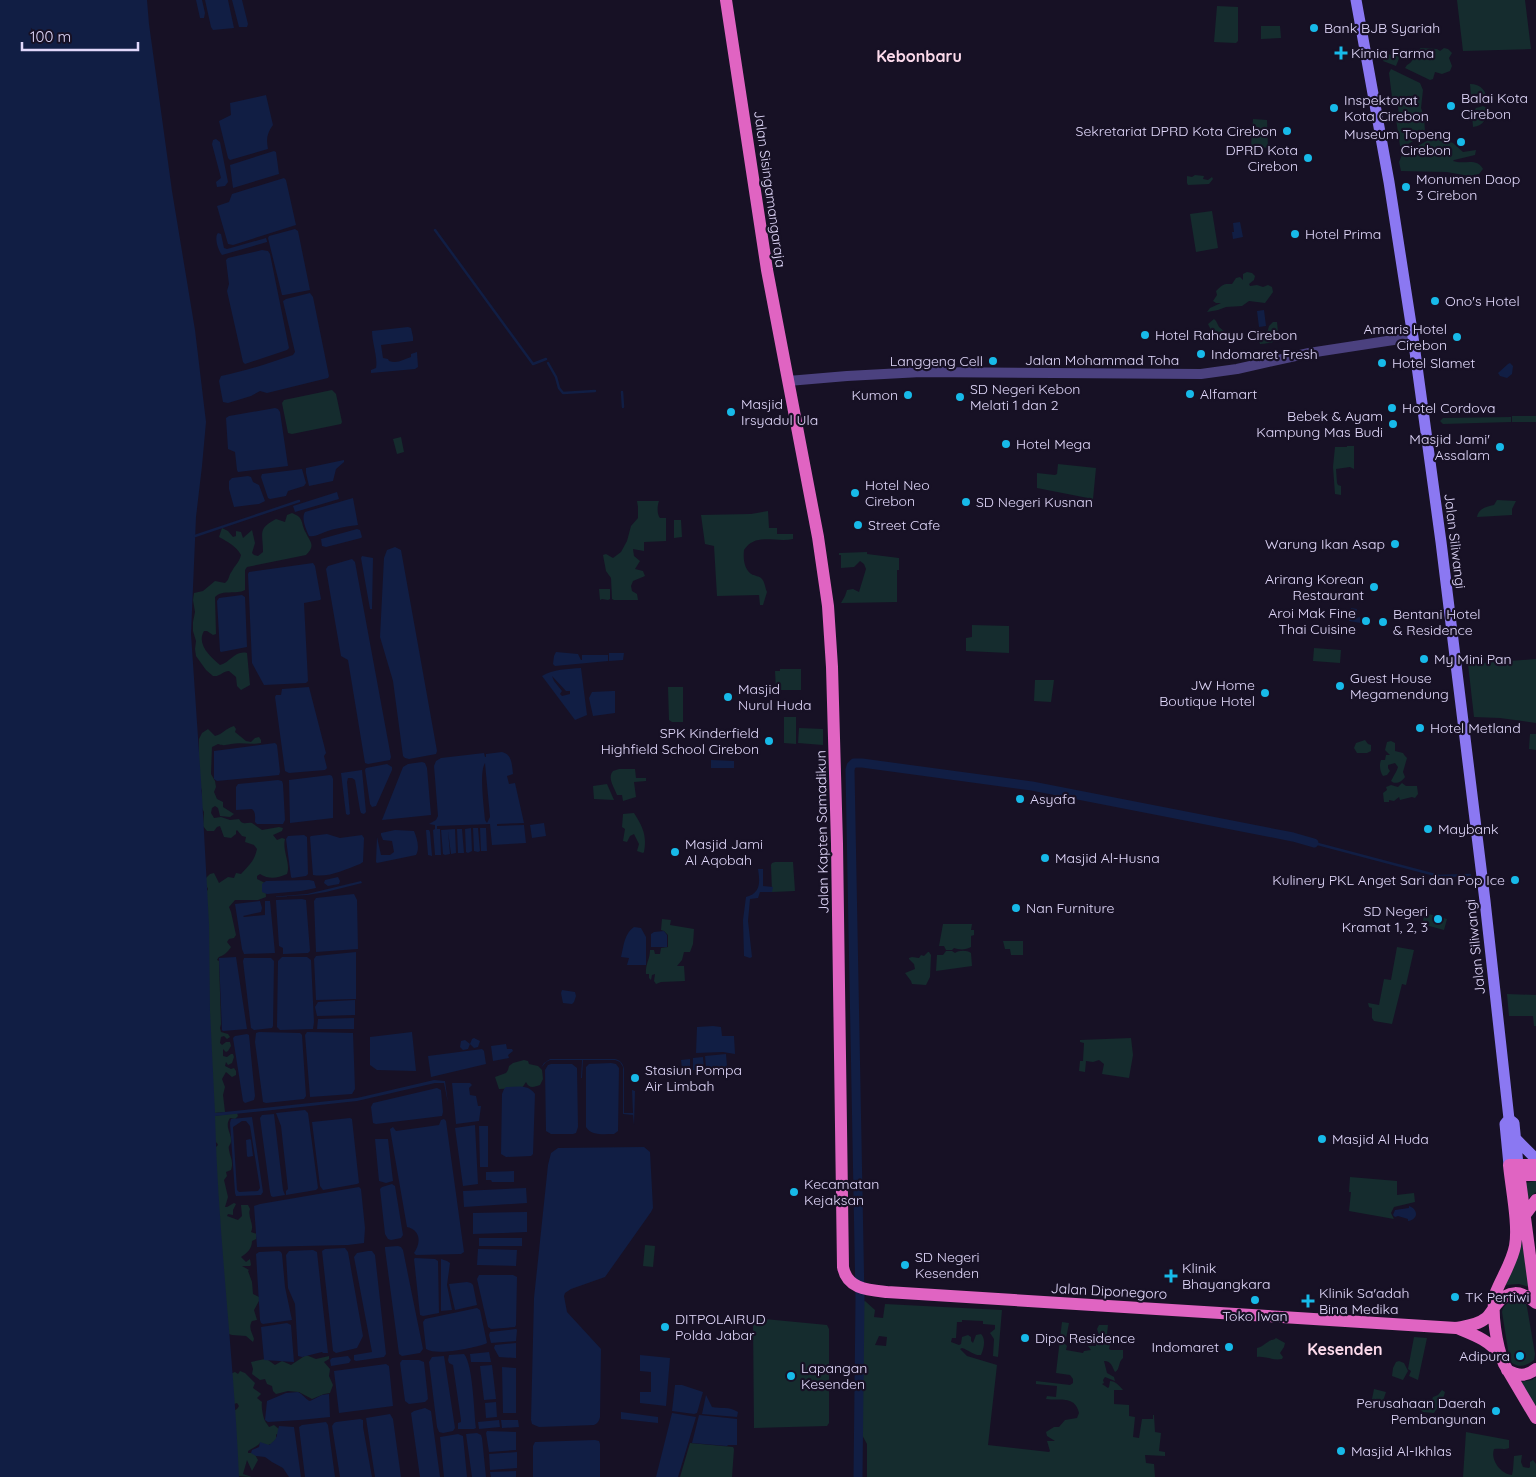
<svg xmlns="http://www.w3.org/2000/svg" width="1536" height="1477" font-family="Quicksand,sans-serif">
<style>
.green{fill:#152c2e;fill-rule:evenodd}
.water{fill:#111e44;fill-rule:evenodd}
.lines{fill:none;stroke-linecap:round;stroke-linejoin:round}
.stream{stroke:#111e44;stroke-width:2.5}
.canal{stroke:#111e44;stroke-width:9}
.tertiary{stroke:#4b417f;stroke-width:10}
.secondary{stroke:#8b78f2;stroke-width:11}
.trunk{stroke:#e064c2;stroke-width:12}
.poi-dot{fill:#17bae9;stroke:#171125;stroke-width:2}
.labels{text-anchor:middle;stroke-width:4.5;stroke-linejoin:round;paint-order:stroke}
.poi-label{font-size:14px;fill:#e1d8fb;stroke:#171125;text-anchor:start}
.street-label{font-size:14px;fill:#e1d8fb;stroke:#171125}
.quarter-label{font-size:16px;font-weight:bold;fill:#fcdaeb;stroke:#171125}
</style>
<rect width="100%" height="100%" fill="#171125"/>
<path class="green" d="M1457 0H1525L1531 49 1463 51Z
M1217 6 1238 7V41L1236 43 1214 42Z
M1261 26H1280L1281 38 1261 39Z
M1421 48 1437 49 1440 51 1444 48 1448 49 1452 53 1449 58 1452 66 1450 71 1442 74 1435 72 1433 79 1430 80 1405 68 1407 65C1413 62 1414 57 1417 51Z
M1397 54 1400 56 1396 66 1383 61 1384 55Z
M1391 69 1420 83 1423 90 1421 108 1424 116 1425 132 1420 137 1403 147 1400 146 1396 119 1399 116 1398 106 1393 105 1389 73Z
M1470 84C1481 84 1487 91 1487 102L1483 104H1477L1471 96Z
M1483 106 1487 108C1487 118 1484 126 1473 127L1472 115 1476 108Z
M1253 119 1267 120 1268 148 1251 146Z
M1437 137 1453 143 1463 152 1476 150 1475 155 1454 160 1453 161C1464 165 1477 157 1483 169L1479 174 1469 176 1447 172 1401 171 1399 162 1402 155 1432 138Z
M1195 175 1204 176 1203 179 1208 180 1212 177 1213 179 1209 184 1188 185 1187 183V176L1192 177Z
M1212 211 1218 248 1196 252 1190 214Z
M1247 272 1252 273 1255 276 1254 280 1249 284 1250 286 1257 285 1263 287 1268 285 1272 287 1273 292 1265 303 1249 301 1242 306 1226 307 1218 310 1207 312 1210 308 1221 303H1216L1213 301 1217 295 1216 291C1223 284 1223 284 1232 284L1236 278 1240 277 1243 280V274Z
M1214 319 1216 321 1219 327 1225 332V337L1220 340 1214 336 1208 324Z
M1273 322H1277C1279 340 1279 343 1260 344L1258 337 1260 335 1267 333 1269 326Z
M332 390 336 394 342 422 341 424 292 434 288 433 282 403 284 400Z
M1512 416H1536V422H1512Z
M1511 417V422L1443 424 1440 421 1443 418Z
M401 437 404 452 397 454 393 439Z
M1347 446H1354V469L1350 467 1336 469 1337 483 1338 485 1341 486V495L1335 494 1333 467 1335 447H1347Z
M1058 464 1096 468 1093 499 1037 488V473L1055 475 1057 474Z
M1497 500 1516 501 1512 509V515L1477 517C1478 509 1487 506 1494 505Z
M637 501H659C657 506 657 515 660 518H666V541L644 542V551L633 549 634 556 640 561 635 569 643 571 645 576 633 581 631 586 632 591 637 594 638 600H614L612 599 611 578 606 571 603 555 606 554 613 558 621 552 627 541 631 526 638 518V507Z
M768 511 769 528H777V534H793V539C775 543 756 532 744 550 743 559 744 570 753 575 754 575 760 577 761 578 765 581 765 588 767 592L763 605H760L759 595 717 596 714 546 705 544 701 515 751 514Z
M292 513C305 518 300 523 306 533 310 542 316 545 306 555L247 567 245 570V590C236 595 223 589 215 597L216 634 213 635 207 631H204C196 645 211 657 220 665 231 662 235 650 247 653L250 685 241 690 237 686 236 677 229 671C223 671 220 677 213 676L206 670 196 656 195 649 196 641 193 631V622L195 612 193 600 194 593 203 591 215 581 225 583C230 579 228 576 232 571 235 565 239 563 241 555 236 546 228 542 219 537L222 528 228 531 233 537 236 536V531L241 532 243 538 252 530 255 543 252 553 254 555 258 556 263 552C263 533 257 529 276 519L285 522 287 515Z
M674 520H681L682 537 674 538Z
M867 552V554L899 558V570H897V602L841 603 845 596 847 590 853 589 859 592 866 569 864 564 860 561 854 567 841 568V555H839V553Z
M599 589H610V599L608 600 602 599 600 600Z
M972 625 1009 626V653L966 651V638L972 637Z
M1314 648 1341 650 1340 663 1313 661Z
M1536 659V723L1500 718 1474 717 1468 664Z
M780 669H801V690H776L775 671H780Z
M1035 680H1054L1051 702 1034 701Z
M668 687H683V722H672L669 720Z
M784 717H796V744L784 743Z
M234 726 236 729 235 732 246 741 251 742 255 738 259 737 261 740V743C251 745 241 742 231 744 225 745 224 746 218 744L212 747 211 774 215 781 216 787 214 792 217 799 223 802V807L234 814 230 817 220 816 218 808 215 806 212 808 211 813 214 818 221 817 230 820 239 819C243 826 246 822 252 823L262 830 279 827 283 828 282 831 273 835 277 840 282 838 285 839C282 851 291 864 287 874 277 878 270 880 260 874L257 876V879L265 883 266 897 258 900H235L229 907 231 912 236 935 234 938 229 939 227 942 231 947C230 949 228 951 226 953 222 957 219 955 217 960L219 961 221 1024 220 1028 221 1032 228 1034 230 1037 227 1039 224 1036 221 1037 220 1043 222 1045 226 1042H230L231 1046 228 1051 226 1052 223 1049V1056L227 1057 231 1054H233L234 1057 232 1063 228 1065 226 1062 225 1066 231 1069 234 1068 236 1071V1075L232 1077 226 1072 222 1079 225 1087 223 1095 225 1112 214 1113 211 1105 206 893 208 889 206 885V878L210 874 214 873 219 883 228 877 234 878 236 873 241 874C249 865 254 862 257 849L254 845 245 842 246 837 242 836 237 830 236 831V834L231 838 224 837 220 826 217 827 214 831H207L203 826 204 812 201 806 202 791 199 782V739L202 733 208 729 215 736C223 734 226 728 234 726Z
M799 728 823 729V745L798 743Z
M1530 734H1536V750L1529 749Z
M1365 740 1368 744 1371 745V751L1367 753H1357L1354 748 1356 743Z
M1391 741 1395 743V751L1403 753 1405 756 1407 758 1403 772 1405 777C1402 782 1395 785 1391 781 1393 777 1397 771 1398 767L1395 763 1388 765V768L1390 771 1387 775 1383 776C1380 772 1379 765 1381 760H1385L1386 755H1390L1385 750 1387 742Z
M619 769H635L636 778H646V781L634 782 636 797 623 801 622 795H617C614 787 607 778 613 771Z
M1402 783 1406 786H1417L1418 794 1415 798 1412 797 1400 800 1399 797 1394 801 1389 800V802H1384L1383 793 1387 790 1386 787 1391 785 1398 787Z
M607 784 614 800 594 799 593 786Z
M634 813C643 827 647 836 644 852L643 853 637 851 639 844 634 834 630 836 627 842 623 841 625 829 622 827 623 814Z
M775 862H793L795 891 772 892 771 865 772 863Z
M1425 913 1447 919 1444 930 1422 924Z
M662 919 671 920 670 925 694 929 693 944 690 952H684L682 960 677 966H684L685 981 661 982 656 984 654 981 655 974 652 975 651 980 649 978V974H646C645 965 650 959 650 950H654L655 954H660L661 948 668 947V935L664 931 661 930Z
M943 924H972L971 930H974V935L971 936V947C966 950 959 950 954 948L952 950H946L944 946H939Z
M1003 941H1023V955H1011L1010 949H1005Z
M1397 947 1414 950 1406 985 1402 984 1392 1024 1374 1021 1372 1018V1008L1369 1007 1368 1003 1379 1005 1384 979 1391 980Z
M946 951H952L955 953C959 950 967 950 971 953L972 966 936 971 937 955H943Z
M928 952H929L931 955 930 977 926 985 912 984 911 981 905 973 915 969 914 964 909 959V958L912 957 919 958 921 955 924 956Z
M1507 994 1536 995V1026H1534L1533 1016H1509Z
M1131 1038 1133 1055 1129 1078 1102 1074 1104 1064 1099 1060 1093 1062 1086 1061 1085 1072 1079 1071 1080 1061H1083L1084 1043 1080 1042V1040Z
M524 1060 528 1061 529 1064 538 1066 542 1070 543 1079 540 1085C534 1087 529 1089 526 1082L522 1088 499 1089 495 1077 506 1073 508 1070 509 1066 513 1063Z
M237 1113 238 1116 235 1119 230 1118C224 1127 232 1133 231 1142 230 1146 228 1145 229 1150 230 1157 234 1161 231 1170L226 1172 227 1176 224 1180 228 1197 225 1207H227L234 1203 236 1204 233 1210V1215L228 1214 227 1216 238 1220 242 1216 241 1205H248L250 1209C247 1217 255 1224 251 1232L257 1234 256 1239 252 1241C252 1249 247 1253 241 1257L246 1262 250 1259 251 1265 250 1266H242L249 1270 248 1271 252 1282 253 1294 259 1297V1301L254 1310 257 1320 252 1321C248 1328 252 1332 254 1339L253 1342 246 1336 232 1335 226 1333 215 1148 218 1145 217 1143 214 1141V1116Z
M1350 1177 1397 1181V1195L1414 1193 1415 1202 1394 1207 1391 1213 1394 1219 1349 1211 1351 1192H1349Z
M1536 1181V1192L1527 1199 1525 1183Z
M1521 1232 1529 1287 1519 1284 1505 1285Z
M645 1245 655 1246 653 1267 643 1266Z
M865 1301 875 1310 874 1317 883 1318 885 1304 1002 1310 998 1357 993 1356 994 1339 990 1333 995 1329V1325L983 1324V1321L962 1320V1322H957L956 1338H952L951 1342 959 1345 961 1344 962 1337 968 1335 971 1337V1341L973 1343 976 1335 981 1334C986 1339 984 1348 981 1355 974 1356 969 1350 962 1348L960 1349 967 1356 997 1365 988 1445 1049 1452 1050 1451 1047 1441H1055L1047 1436 1046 1432 1054 1427H1059L1065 1420 1077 1418 1079 1413C1075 1395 1060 1401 1046 1399L1047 1396 1056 1397 1057 1386 1036 1384V1381L1070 1385 1073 1383V1379L1070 1375 1056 1373 1062 1322 1069 1323 1065 1344 1067 1346 1066 1350 1083 1353 1084 1351 1091 1350 1088 1346H1096V1339L1100 1338 1097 1329 1099 1325H1108L1106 1344 1110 1345 1109 1349 1111 1350H1123V1358C1118 1362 1120 1370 1115 1372 1112 1367 1112 1361 1104 1361L1107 1373 1114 1377 1115 1381 1105 1377 1103 1380 1104 1383 1102 1384 1108 1388 1109 1387 1110 1381C1115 1381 1120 1386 1123 1390H1114V1404L1129 1405V1416L1135 1417 1133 1437 1139 1438 1142 1419H1153V1415H1154L1155 1432 1161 1433 1159 1451 1165 1452V1456L1145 1455 1146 1463 1154 1464 1155 1477H867V1444L861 1433 863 1302ZM879 1336 887 1337 886 1346 875 1345Z
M1516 1301 1526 1304 1527 1307 1535 1354 1534 1360C1526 1366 1520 1368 1512 1363L1509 1356 1502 1312C1503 1305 1509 1301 1516 1301Z
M755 1318 827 1325 829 1329V1423L827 1426 754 1428 753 1320Z
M1414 1337 1427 1338 1418 1380 1409 1376 1411 1371 1408 1369Z
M1276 1338 1285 1343 1284 1347 1280 1353 1283 1357 1282 1359C1274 1361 1265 1356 1257 1357V1348C1262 1347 1264 1344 1268 1342 1271 1339 1273 1341 1276 1338Z
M306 1355 316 1359 329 1356V1359L324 1362 330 1369 329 1376 333 1385 330 1393 324 1394 312 1399 299 1392 288 1391 276 1394 273 1391 272 1386 267 1384 265 1379 260 1380 252 1374 253 1369 251 1362 265 1359 268 1360 275 1365 282 1361 291 1365Z
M1399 1361 1404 1363 1408 1371 1403 1380 1392 1376 1393 1368 1396 1362Z
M240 1371 245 1373 255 1383 253 1388 260 1393 261 1394 257 1398 262 1402C261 1406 263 1417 265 1421 266 1423 268 1425 269 1427L274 1425 279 1429V1436L276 1434V1437L278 1438 272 1443 275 1445 270 1444 267 1446 260 1443 258 1445 248 1451V1453H254L258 1460 252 1471 247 1460 243 1474 252 1477 237 1476 231 1412 237 1409 239 1406 237 1403 234 1404 230 1374 235 1372 238 1374Z
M1536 1377V1408L1520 1382 1532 1380Z
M1374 1389 1386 1392 1383 1401 1372 1399Z
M1442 1390 1445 1392 1443 1399 1434 1413 1423 1412 1417 1406 1431 1403 1433 1397 1438 1395Z
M1466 1432 1509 1440V1448C1504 1450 1500 1448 1494 1449 1490 1460 1501 1474 1512 1475L1513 1470 1514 1456 1522 1455 1521 1462 1523 1467 1529 1468 1530 1467V1462L1533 1460 1536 1464V1477H1463Z
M690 1443 733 1447 734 1449 732 1477H680Z"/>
<path class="water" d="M0 0H147L149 24 172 191 195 330 206 422 202 466 196 517 191 634 202 796 209 924 210 1011 215 1113 357 1098 434 1080 445 1081 448 1103 444 1083H435L357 1101 215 1116C218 1236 234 1356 239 1477H0Z
M196 0H202L205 13 204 18H200Z
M205 0H228L234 28 213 30 211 27Z
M232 0H242L248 24 247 27H239Z
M266 95 273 125C267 133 266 139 268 149L230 160 228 158 219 121 231 115 230 103Z
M216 139 220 142 228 182 225 186 217 187 216 182 221 178 212 144 213 140Z
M274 151 276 152 279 174 233 188 230 165Z
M284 178 286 180 296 225 233 245 228 244 217 206 229 202 232 194Z
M1240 222 1243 237 1233 239 1232 232H1234L1233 223Z
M295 229 298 231 310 290 284 295H282L268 238 269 236Z
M218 233 221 234 224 248 227 249 266 238 267 241V242L222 255C218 250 214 237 218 233Z
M262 250 268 251 270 254 289 348 287 350 245 364 243 362 227 291 229 284 226 260 228 258Z
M310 293 313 297 329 376 328 378 267 393 260 391 251 396 228 403 223 402 219 381 221 376C246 371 269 363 293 355L295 352 283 301 286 299Z
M1264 310 1266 326 1259 327 1257 311Z
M408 327 411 328 413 337V341L381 345 383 358 388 359 389 361C398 364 404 359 411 357V354L417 352 418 367 415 369 371 373V370L376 368C378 358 372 342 372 331Z
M1510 363 1513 366 1512 374 1507 378 1500 376 1498 373 1508 364Z
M275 408 278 409 280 412 288 466 238 472 237 470 235 452 228 449 226 418 229 416Z
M344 460V462L336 469 333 481 309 486 306 473V468Z
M302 469 306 483 304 486 288 491 286 496 270 499 268 498 261 477 262 474Z
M248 476 251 477 253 482 259 485 265 501 259 504 234 507 229 489V481L232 478Z
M337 492 339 499 295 512 293 506Z
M353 498 358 525C350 526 331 529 325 532 319 534 316 537 309 536 306 529 301 518 305 512Z
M357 529 360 530 362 537 361 538 326 547 322 546 321 539Z
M395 547 401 550 437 751 436 754 409 759 405 758 403 756 393 681 380 637 384 558 387 550Z
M362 556 373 558 372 609H370L361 558Z
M352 559 355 562 391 757 390 760 368 764 365 763 348 660 341 656 326 569 328 566Z
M313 563 315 566 321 599 320 600 304 603 308 681 306 683 264 685 252 663 248 574 249 572Z
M242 595 245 597 247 647 221 652 220 651 217 601 219 598Z
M1351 608 1357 609 1356 618 1360 617 1361 623 1349 621Z
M556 652 578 654 581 660H582V655H608V661L555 666 553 664 554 656Z
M609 653H624L623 660 609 661Z
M581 668 587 715 575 720 542 676C553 669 568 669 581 668ZM552 676 566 691H570V694L562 696 560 694 562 691 554 681Z
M309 687 326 753 324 756 327 768 325 770 289 773 285 771 275 697 276 695H281L282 689Z
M613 691H615V713L593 716 589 698 592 692Z
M275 743 277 745 280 772 279 775 217 781 214 779V751Z
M502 752C512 754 512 765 513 774L507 776 509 784 515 783 524 823 497 824V826L524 825 526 843 492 845 490 824 437 826V829H440L441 855H435L433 830 435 829V825L429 824 436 820 438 816 434 766 436 761 441 758 484 753 485 757H486V754ZM485 763 490 817 487 823 485 820C484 807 479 772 485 763Z
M711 760 734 761V768H711Z
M422 762 425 763 427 768 431 815 382 820 403 767 408 764Z
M387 764 392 767V770L376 806 372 807 370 804 365 770 366 768Z
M362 770 366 812 364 814 361 813 360 810 355 780 352 778H348L347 782 350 814 348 815 346 814 341 773Z
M330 775 332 776 333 779V818L290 823 289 780Z
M278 780 282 781 283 784 285 820 283 824H257L255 822C255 818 256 812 252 809L236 810V787L238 784Z
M544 823 546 836 532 838 530 825Z
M471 828 472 851 468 853 466 852 465 829Z
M473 828H478L480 851 478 852 474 851Z
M480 828H486L487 851H481V850Z
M455 829 456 853 451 854 448 831 450 854 445 855 443 854 441 830Z
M457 829H462L464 853H458Z
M395 830 414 831C417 838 420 848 416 855L377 863 376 862 377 837 381 855H390L394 852 392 841 383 840 381 835V833Z
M426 830H429L430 832 432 856 428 855Z
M327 834 340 838 362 835 364 838 363 862 360 864C346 869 329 878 313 875L310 837 311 836Z
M304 835 307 837 308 874 306 876 292 878 291 877 286 839 288 836Z
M758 869H763V886L773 887 772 892H760L758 898 750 899 748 921 752 957 750 958 744 956 743 920 746 897C761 893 760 882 758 869Z
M338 877 340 881 339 884 328 886 324 883 325 880Z
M309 880 314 881 316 888 301 891 267 894 262 892V884L266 881Z
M361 881 362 883 326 892 307 895 269 897 307 894Z
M354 894 357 900 358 949 316 952 314 901 316 898Z
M302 899 306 900 310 951 308 953 283 954V948L279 946 276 902V900Z
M260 901 262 908 261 912 243 916 244 917 265 915V901H270L275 953 244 954 242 949 235 904Z
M634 927 641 928 646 937V965H627L629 958 621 957C624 945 624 934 634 927Z
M664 931 667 935V947H651V934L654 932Z
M356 952V999L316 1000 314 959 316 956Z
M236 957 247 1029 223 1031 222 1030 219 958Z
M282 957H307L311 960 314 1022 313 1029 280 1030 277 1027 278 961Z
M244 958H271L274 961 273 1026 272 1028 254 1030 251 1028 243 961Z
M562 990 575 992 576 996 574 1002 572 1004 563 1003 561 993Z
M355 1000V1015L317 1016 315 1007 318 1002Z
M354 1018V1029H317L318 1019Z
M713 1026 721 1027 722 1036H734L735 1054 723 1052 696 1053 697 1027Z
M259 1032 300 1033 302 1035 306 1096 304 1099 266 1103 263 1102 255 1042 256 1033Z
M307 1032 353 1033 355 1089 352 1094 310 1097 305 1035Z
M412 1032 416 1071 377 1070 370 1065V1037Z
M247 1034 249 1035 255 1096 254 1100 245 1103 243 1101 233 1038 235 1036Z
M474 1038 480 1041 478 1047 474 1048 470 1044 468 1049 463 1050 460 1047 461 1041 465 1040 470 1044 472 1039Z
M506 1044 507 1049H512L513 1051 508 1055 509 1058 493 1061 491 1046Z
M482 1049 484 1051 486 1064 431 1077 428 1056Z
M726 1054 727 1067 706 1068 705 1056Z
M703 1057 704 1070H693V1058Z
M550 1059H615C620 1060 623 1063 624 1069V1113H633L632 1090 635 1091 634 1125 633 1115 623 1114V1067L620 1062 615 1060H583L582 1078H581L582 1060H550L546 1062 541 1068 544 1063Z
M690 1059V1071L684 1072V1069H682L681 1060Z
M611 1063 616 1064 619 1068 618 1131 614 1134C604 1134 591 1136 586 1127V1067L589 1064Z
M551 1064H572L577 1068 578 1127 576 1133 573 1134H551L546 1131 545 1070 548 1065Z
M452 1083H470L472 1085 469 1088 470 1095 476 1096 478 1106H481L479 1121 456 1124Z
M506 1087C517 1087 528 1084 535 1094L533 1154 531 1156 506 1157 501 1154 502 1094 504 1089Z
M437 1088 441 1090 443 1112 442 1116 376 1124 373 1123 371 1107 373 1103Z
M305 1110 308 1113 318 1188 316 1190 286 1195V1191L288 1189 281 1126 276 1113Z
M274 1114 283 1190 285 1195 273 1197 271 1196 270 1192 260 1118 262 1115Z
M252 1117 263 1192 261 1195 236 1196 235 1193 230 1123 231 1119ZM242 1121H246L250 1126 260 1188 258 1191 239 1192 237 1190 233 1127Z
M350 1118 352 1119 359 1183 357 1184 323 1190 320 1186 312 1122Z
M444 1119 446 1121 464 1252 461 1254 416 1255 414 1253C421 1243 421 1230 407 1227L390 1129 393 1127 396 1131 439 1125 441 1120Z
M475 1125 478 1184 463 1186 455 1128Z
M479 1126H488V1167H480Z
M250 1139 251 1140 253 1156 248 1157 247 1156 246 1140Z
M375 1139H388L393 1181 386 1183 379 1181Z
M644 1147 650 1152 653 1208 651 1212 605 1277 571 1289 565 1293 564 1296 567 1312 601 1349 600 1417C599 1421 598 1423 594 1425L539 1427 532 1424 531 1420 534 1298 548 1165 551 1153 558 1148Z
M514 1171V1182H492L491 1180H486V1172Z
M392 1184 395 1186 403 1235 401 1238 391 1240 388 1239 385 1234 380 1189 382 1187Z
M359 1187 361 1189 365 1228 364 1243 348 1245 257 1247 254 1206 260 1204Z
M526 1188 527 1203 464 1207 463 1191Z
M1409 1206C1418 1209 1419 1219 1408 1221V1219L1398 1216 1395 1217 1393 1215 1395 1210 1409 1208Z
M527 1212V1232L473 1234V1213Z
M479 1238H522V1246H479Z
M398 1246 401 1247 403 1250 423 1349 420 1353 402 1356 399 1354 385 1249V1247Z
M345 1248 348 1252 363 1336 357 1348 336 1353 333 1351 322 1251 325 1249Z
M478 1249 517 1250 516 1266 477 1265Z
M313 1250 317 1252 328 1353H323L322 1352 302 1357 298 1356 295 1304 288 1288 286 1255 289 1251Z
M279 1251 281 1252 282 1254 285 1287 292 1320 263 1324 261 1323 260 1320 256 1254 259 1252Z
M368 1251H372L375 1255 386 1354 384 1357 356 1361 354 1360V1355L372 1352 354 1257 357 1253Z
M415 1258 435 1259 438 1261 439 1313 423 1316 420 1315 414 1259Z
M441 1259 447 1261 450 1263 447 1285 452 1310 441 1311Z
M479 1275H513L517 1277 516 1325 515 1327 491 1329 488 1327 477 1279Z
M467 1282 471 1283 473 1285 477 1305 455 1310 449 1284Z
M477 1308 480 1310 487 1343 485 1344C473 1348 437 1356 426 1349L423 1322 425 1319Z
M287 1323 291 1325 294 1362 264 1360 261 1327Z
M516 1329 517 1330 516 1341 491 1343 489 1335 490 1332Z
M516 1343V1358L499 1357 494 1348 495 1345Z
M489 1352 491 1362H471L470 1354Z
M464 1354C473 1364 474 1413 476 1428L474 1429H458V1423L461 1422V1420L453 1365 449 1363 448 1360 449 1355Z
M640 1355 670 1358 666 1406 640 1403V1392H651V1372L640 1371Z
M348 1356 351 1360 349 1363 331 1366 330 1360 332 1358Z
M444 1356 455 1428 453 1431 443 1433 439 1432 437 1427 429 1362 432 1357Z
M402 1360H419L424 1362 428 1399 425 1402 409 1404 405 1401 400 1363Z
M386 1364 389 1366 393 1406 339 1413 334 1371Z
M492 1365 496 1399 484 1400 480 1366Z
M502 1367 516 1368V1413H503Z
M675 1385H682L703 1392 697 1413 694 1414 672 1411Z
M298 1392C304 1395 306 1400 310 1401L322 1395 329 1394 330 1417C310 1419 289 1421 268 1422L265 1420 267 1401 286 1393Z
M706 1395 712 1407C721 1409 729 1406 738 1412L737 1417 702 1414Z
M496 1402 497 1417 486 1418 485 1403Z
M425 1408 431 1411 440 1477H420L411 1413 414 1411Z
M621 1412 658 1417V1423L621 1419Z
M672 1413 696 1417 678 1477H656Z
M390 1414 393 1419 401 1477H375L366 1418Z
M699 1415 737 1419V1445H728L727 1446 692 1443Z
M360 1419 363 1420V1427L372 1477H340L332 1426 334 1423 336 1422Z
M499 1420 500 1427 479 1429 478 1422Z
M501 1420H518L519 1427 502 1428Z
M326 1422 328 1425 335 1477H305L299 1427 302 1425Z
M279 1426 294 1427 301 1477H289L283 1468 272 1462 265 1457 256 1456 251 1453 252 1450 259 1447 260 1442 269 1445C279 1438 276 1436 279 1426Z
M487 1431 516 1432V1450L489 1452 486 1433Z
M477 1433 481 1435 482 1438 486 1477H472L466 1434Z
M458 1434 463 1436 467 1477H444L440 1437Z
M595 1440 599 1441 600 1444V1477H533V1446L535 1442Z
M517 1452V1468L490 1470 489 1454Z
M516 1471V1477H491L490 1472Z"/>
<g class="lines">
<path class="stream" d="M435 230 533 364 546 359
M548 363 556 377 559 388 563 393 595 391
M622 392 623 407
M195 536 299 501
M1314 843 1439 876 1470 875"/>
<path class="canal" d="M858 1477 860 1300 850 770 851 766 854 763H862L1032 786 1293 837 1314 843"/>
<path class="tertiary" d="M788 381 847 376 921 372 1201 374 1237 369 1309 353 1413 337"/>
<path class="secondary" d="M1356 0 1389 182 1413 337 1441 542 1485 901 1509 1119 1505 1124 1509 1165
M1509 1119 1514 1123 1518 1165
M1516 1139 1536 1159"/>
<path class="trunk" d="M726 0 767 270 818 537 828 606 832 667 837 844 843 1267C847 1289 868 1290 887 1292L1456 1328C1466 1326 1478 1325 1486 1318 1490 1315 1493 1309 1496 1305 1508 1289 1521 1290 1536 1303
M1518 1165 1536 1301
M1536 1165H1509C1511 1187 1519 1225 1515 1246 1512 1262 1502 1277 1496 1292 1490 1310 1497 1347 1504 1364L1536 1418
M1513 1175H1536
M1525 1215 1536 1200
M1457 1328C1474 1335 1489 1340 1500 1355
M1507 1370C1518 1376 1526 1377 1536 1369"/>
</g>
<g class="poi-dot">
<circle cx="1314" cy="28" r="5"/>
<path d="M1338.5 45.5h5v5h5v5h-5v5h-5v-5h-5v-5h5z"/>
<circle cx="1451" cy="106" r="5"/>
<circle cx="1334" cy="108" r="5"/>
<circle cx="1287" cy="131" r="5"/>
<circle cx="1461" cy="142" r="5"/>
<circle cx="1308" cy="158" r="5"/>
<circle cx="1406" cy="187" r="5"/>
<circle cx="1295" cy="234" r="5"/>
<circle cx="1435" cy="301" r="5"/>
<circle cx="1145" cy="335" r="5"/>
<circle cx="1457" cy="337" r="5"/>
<circle cx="1201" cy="354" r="5"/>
<circle cx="993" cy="361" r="5"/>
<circle cx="1382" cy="363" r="5"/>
<circle cx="1190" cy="394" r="5"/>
<circle cx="908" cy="395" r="5"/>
<circle cx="960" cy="397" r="5"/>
<circle cx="1392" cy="408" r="5"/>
<circle cx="731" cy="412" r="5"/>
<circle cx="1393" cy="424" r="5"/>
<circle cx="1006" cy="444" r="5"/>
<circle cx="1500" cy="447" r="5"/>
<circle cx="855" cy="493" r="5"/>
<circle cx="966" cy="502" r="5"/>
<circle cx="858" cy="525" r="5"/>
<circle cx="1395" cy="544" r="5"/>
<circle cx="1374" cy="587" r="5"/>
<circle cx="1366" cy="621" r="5"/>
<circle cx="1383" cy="622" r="5"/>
<circle cx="1424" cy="659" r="5"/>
<circle cx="1340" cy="686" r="5"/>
<circle cx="1265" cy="693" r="5"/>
<circle cx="728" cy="697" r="5"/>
<circle cx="1420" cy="728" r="5"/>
<circle cx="769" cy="741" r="5"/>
<circle cx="1020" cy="799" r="5"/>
<circle cx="1428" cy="829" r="5"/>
<circle cx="675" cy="852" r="5"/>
<circle cx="1045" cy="858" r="5"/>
<circle cx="1515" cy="880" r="5"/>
<circle cx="1016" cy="908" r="5"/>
<circle cx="1438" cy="919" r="5"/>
<circle cx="635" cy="1078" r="5"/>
<circle cx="1322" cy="1139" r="5"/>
<circle cx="794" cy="1192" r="5"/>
<circle cx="905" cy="1265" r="5"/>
<path d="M1168.5 1268.5h5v5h5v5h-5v5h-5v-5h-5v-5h5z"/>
<circle cx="1455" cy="1297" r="5"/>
<circle cx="1255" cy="1300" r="5"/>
<path d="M1305.5 1293.5h5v5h5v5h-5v5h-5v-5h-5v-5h5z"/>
<circle cx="665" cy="1327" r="5"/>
<circle cx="1025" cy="1338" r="5"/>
<circle cx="1229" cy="1347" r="5"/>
<circle cx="1520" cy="1356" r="5"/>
<circle cx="791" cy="1376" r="5"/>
<circle cx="1496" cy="1411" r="5"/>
<circle cx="1341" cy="1451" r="5"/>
</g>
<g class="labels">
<g class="poi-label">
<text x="1324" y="33">Bank BJB Syariah</text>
<text x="1351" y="58">Kimia Farma</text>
<text x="1461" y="103">Balai Kota<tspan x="1461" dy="16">Cirebon</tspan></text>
<text x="1344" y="105">Inspektorat<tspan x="1344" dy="16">Kota Cirebon</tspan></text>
<text x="1277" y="136" text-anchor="end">Sekretariat DPRD Kota Cirebon</text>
<text x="1451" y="139" text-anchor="end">Museum Topeng<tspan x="1451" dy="16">Cirebon</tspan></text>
<text x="1298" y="155" text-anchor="end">DPRD Kota<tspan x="1298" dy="16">Cirebon</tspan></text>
<text x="1416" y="184">Monumen Daop<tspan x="1416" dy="16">3 Cirebon</tspan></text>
<text x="1305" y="239">Hotel Prima</text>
<text x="1445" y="306">Ono's Hotel</text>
<text x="1447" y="334" text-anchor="end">Amaris Hotel<tspan x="1447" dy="16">Cirebon</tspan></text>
<text x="1155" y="340">Hotel Rahayu Cirebon</text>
<text x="1211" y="359">Indomaret Fresh</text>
<text x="983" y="366" text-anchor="end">Langgeng Cell</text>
<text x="1392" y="368">Hotel Slamet</text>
<text x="970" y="394">SD Negeri Kebon<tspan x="970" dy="16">Melati 1 dan 2</tspan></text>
<text x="1200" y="399">Alfamart</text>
<text x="898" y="400" text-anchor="end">Kumon</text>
<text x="741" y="409">Masjid<tspan x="741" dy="16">Irsyadul Ula</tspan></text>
<text x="1402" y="413">Hotel Cordova</text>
<text x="1383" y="421" text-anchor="end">Bebek &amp; Ayam<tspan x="1383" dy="16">Kampung Mas Budi</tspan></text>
<text x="1490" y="444" text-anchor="end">Masjid Jami'<tspan x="1490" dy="16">Assalam</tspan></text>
<text x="1016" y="449">Hotel Mega</text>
<text x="865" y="490">Hotel Neo<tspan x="865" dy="16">Cirebon</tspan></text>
<text x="976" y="507">SD Negeri Kusnan</text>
<text x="868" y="530">Street Cafe</text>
<text x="1385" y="549" text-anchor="end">Warung Ikan Asap</text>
<text x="1364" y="584" text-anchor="end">Arirang Korean<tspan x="1364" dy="16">Restaurant</tspan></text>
<text x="1356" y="618" text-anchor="end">Aroi Mak Fine<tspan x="1356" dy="16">Thai Cuisine</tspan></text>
<text x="1393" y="619">Bentani Hotel<tspan x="1393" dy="16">&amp; Residence</tspan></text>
<text x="1434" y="664">My Mini Pan</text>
<text x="1350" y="683">Guest House<tspan x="1350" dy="16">Megamendung</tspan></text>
<text x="1255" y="690" text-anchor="end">JW Home<tspan x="1255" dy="16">Boutique Hotel</tspan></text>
<text x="738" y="694">Masjid<tspan x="738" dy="16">Nurul Huda</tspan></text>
<text x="1430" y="733">Hotel Metland</text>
<text x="759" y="738" text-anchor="end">SPK Kinderfield<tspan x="759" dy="16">Highfield School Cirebon</tspan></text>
<text x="1030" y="804">Asyafa</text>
<text x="1438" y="834">Maybank</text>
<text x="685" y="849">Masjid Jami<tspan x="685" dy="16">Al Aqobah</tspan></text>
<text x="1055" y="863">Masjid Al-Husna</text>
<text x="1505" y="885" text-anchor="end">Kulinery PKL Anget Sari dan Pop Ice</text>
<text x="1026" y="913">Nan Furniture</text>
<text x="1428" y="916" text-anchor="end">SD Negeri<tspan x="1428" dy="16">Kramat 1, 2, 3</tspan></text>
<text x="645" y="1075">Stasiun Pompa<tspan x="645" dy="16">Air Limbah</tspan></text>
<text x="1332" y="1144">Masjid Al Huda</text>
<text x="804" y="1189">Kecamatan<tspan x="804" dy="16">Kejaksan</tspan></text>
<text x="915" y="1262">SD Negeri<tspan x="915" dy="16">Kesenden</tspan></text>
<text x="1182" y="1273">Klinik<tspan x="1182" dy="16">Bhayangkara</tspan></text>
<text x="1319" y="1298">Klinik Sa'adah<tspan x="1319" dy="16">Bina Medika</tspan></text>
<text x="1465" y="1302">TK Pertiwi</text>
<text x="1255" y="1321" text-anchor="middle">Toko Iwan</text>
<text x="675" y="1324">DITPOLAIRUD<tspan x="675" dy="16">Polda Jabar</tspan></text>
<text x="1035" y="1343">Dipo Residence</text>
<text x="1219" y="1352" text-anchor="end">Indomaret</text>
<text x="1510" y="1361" text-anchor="end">Adipura</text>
<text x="801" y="1373">Lapangan<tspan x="801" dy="16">Kesenden</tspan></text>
<text x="1486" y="1408" text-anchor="end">Perusahaan Daerah<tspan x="1486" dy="16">Pembangunan</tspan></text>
<text x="1351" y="1456">Masjid Al-Ikhlas</text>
</g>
<g class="street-label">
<text transform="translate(770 189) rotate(82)" y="5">Jalan Sisingamangaraja</text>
<text x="1102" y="365">Jalan Mohammad Toha</text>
<text transform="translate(1455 541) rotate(83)" y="5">Jalan Siliwangi</text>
<text transform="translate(822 832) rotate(-91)" y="5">Jalan Kapten Samadikun</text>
<text transform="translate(1475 947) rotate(-96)" y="5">Jalan Siliwangi</text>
<text transform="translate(1109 1291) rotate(3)" y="5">Jalan Diponegoro</text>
</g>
<g class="quarter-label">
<text x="919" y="62">Kebonbaru</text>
<text x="1345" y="1355">Kesenden</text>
</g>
</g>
<path d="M22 42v8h116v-8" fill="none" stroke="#e1d8fb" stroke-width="2.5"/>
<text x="30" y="42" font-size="15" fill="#e1d8fb" stroke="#171125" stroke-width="4" paint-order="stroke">100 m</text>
</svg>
